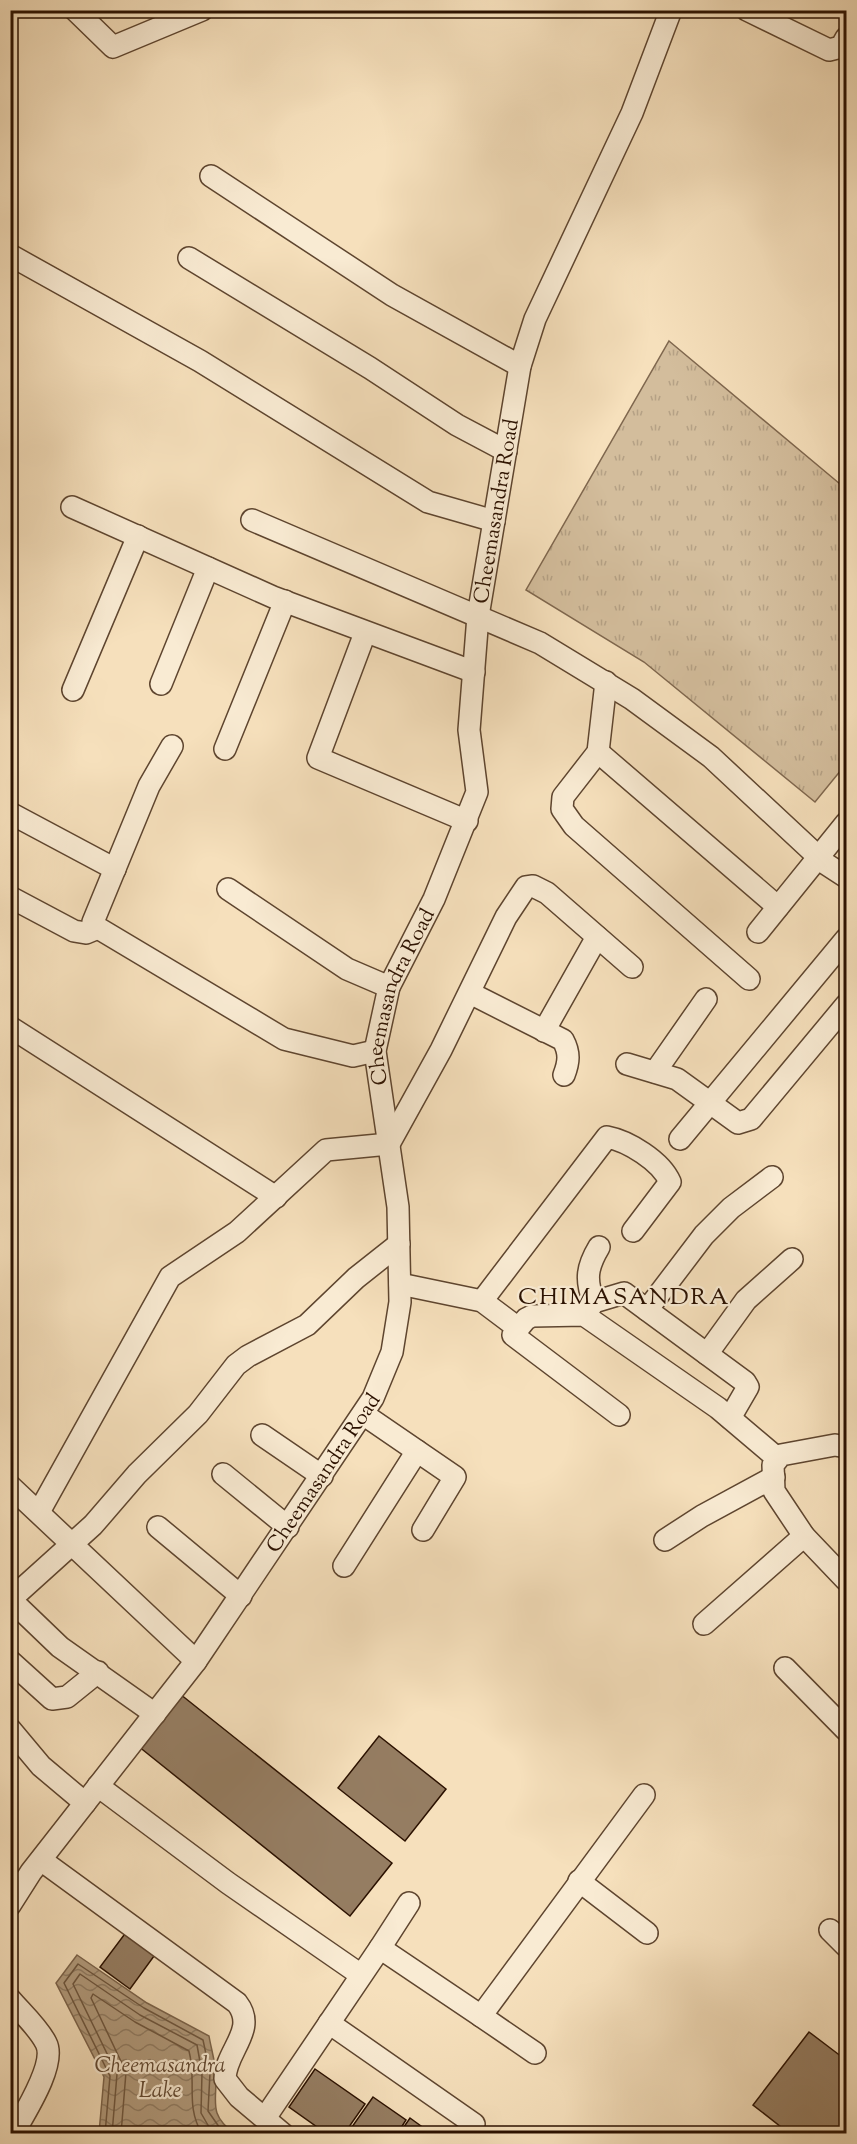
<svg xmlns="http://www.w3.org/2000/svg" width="857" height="2144" font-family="'Sorts Mill Goudy',serif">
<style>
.grass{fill:url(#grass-tufts);stroke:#7f674e;stroke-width:1.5}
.water{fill:url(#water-waves);stroke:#7b634a;stroke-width:1.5}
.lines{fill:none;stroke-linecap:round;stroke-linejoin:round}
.shore{stroke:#6e563e;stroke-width:1.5}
.building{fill:#957d62;stroke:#2b1100;stroke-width:1.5}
.minor-casing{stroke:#5e452f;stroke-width:24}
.minor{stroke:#f9ebd3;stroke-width:21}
.labels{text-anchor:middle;stroke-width:4.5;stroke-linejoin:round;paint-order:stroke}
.street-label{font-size:21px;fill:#2b1100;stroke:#f9ebd3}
.water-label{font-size:22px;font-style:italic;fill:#614832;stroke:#f9ebd3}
.quarter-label{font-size:24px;letter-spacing:1.5px;fill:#2b1100;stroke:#f9ebd3}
</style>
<defs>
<pattern id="grass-tufts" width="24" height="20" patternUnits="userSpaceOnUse" patternTransform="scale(1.5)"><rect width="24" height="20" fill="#d3bd9c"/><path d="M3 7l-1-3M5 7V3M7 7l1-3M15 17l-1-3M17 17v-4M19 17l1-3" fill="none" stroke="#b5a185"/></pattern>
<pattern id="water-waves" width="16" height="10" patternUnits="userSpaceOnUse" patternTransform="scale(1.5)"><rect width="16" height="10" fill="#b19a7c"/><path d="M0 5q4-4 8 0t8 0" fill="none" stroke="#907c63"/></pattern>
</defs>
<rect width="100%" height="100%" fill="#f6e0bc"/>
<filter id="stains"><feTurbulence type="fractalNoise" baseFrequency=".00333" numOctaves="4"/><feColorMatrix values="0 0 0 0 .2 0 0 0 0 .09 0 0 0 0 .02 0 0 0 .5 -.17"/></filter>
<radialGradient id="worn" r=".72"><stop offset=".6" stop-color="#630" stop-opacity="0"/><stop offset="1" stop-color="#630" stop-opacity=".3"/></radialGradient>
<path class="grass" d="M669 341 846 489V764L815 802 644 662 526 590Z"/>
<path class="water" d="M77 1955 147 2003 209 2036C211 2048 215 2061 216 2074 217 2102 208 2114 234 2133H99L104 2077 56 1983Z"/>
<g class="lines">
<path class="shore" d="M105 2134 110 2076 64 1983 78 1964 144 2008 203 2040 210 2073 208 2111 224 2134
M112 2134 117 2074 73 1984 80 1974 140 2015 197 2045 202 2073 201 2113 213 2134
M121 2134 126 2072 91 1998 93 1994 135 2022 189 2051C197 2082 185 2105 202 2134"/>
</g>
<path class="building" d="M180 1694 392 1863 350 1916 138 1746Z
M379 1736 446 1789 405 1841 338 1788Z
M127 1931 157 1952 130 1989 100 1967Z
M809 2032 846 2060V2134H790L753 2105Z
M315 2069 365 2104 344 2134H327L289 2107Z
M373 2097 406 2120 397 2134H347Z
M410 2118 432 2134H399Z"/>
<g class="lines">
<g class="minor-casing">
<g id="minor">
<path d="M75 10 113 47 202 10"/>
<path d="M747 10 829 50 841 47 846 38"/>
<path d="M211 176 392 295 520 366"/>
<path d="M10 255 200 361 428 502 494 521"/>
<path d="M189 258 370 368 457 425 506 451"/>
<path d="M72 507 273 597 474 672"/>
<path d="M252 520 540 643 591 674 632 699 711 757 826 864 846 877"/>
<path d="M365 633 318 758 467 821"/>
<path d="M606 682 598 752 563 797 562 809 574 826 749 979"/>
<path d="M161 684 208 568"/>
<path d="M73 690 138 536"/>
<path d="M172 746 149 786 93 922 98 928 284 1039 353 1056 375 1051"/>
<path d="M225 749 285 601"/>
<path d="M598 752 778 907"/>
<path d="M10 813 115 869"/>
<path d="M228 889 347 969 389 987"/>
<path d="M10 897 74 931 86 933 98 928"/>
<path d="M758 932 846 823"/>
<path d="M470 993 563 1040C570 1053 569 1062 564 1075"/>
<path d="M10 1027 276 1197"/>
<path d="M544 1031 597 937"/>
<path d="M627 1064 677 1079 738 1123 751 1119 846 1005"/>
<path d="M655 1072 706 999"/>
<path d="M680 1139 846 939"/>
<path d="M389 1144 441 1050 506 917 526 887 533 886 547 893 632 967"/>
<path d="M400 1284 482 1301 518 1328"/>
<path d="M482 1301 607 1137C628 1141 661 1161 670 1182L633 1231"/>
<path d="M594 1302C585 1280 587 1267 599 1247"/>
<path d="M647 1310 704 1235 731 1208 772 1177"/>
<path d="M584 1315 594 1302 624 1293 745 1382 748 1387 730 1418"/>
<path d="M707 1354 746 1300 792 1259"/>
<path d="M363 1414 455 1477 423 1530"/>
<path d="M619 1415 513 1335 526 1319 532 1316 584 1315 718 1408 777 1458"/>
<path d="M262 1435 322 1476"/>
<path d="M846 1447 835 1445 781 1455 773 1465 774 1491 804 1536 846 1580"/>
<path d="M223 1474 288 1527"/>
<path d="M10 1486 196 1661"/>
<path d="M39 1512 170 1277 237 1232 326 1150 389 1144"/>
<path d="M158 1527 241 1596"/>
<path d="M665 1540 702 1516 774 1477"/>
<path d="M344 1566 417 1451"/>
<path d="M10 1599 60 1647 155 1714"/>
<path d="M11 1599 93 1525 137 1474 198 1414 236 1365 248 1356 307 1325 356 1278 399 1244"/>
<path d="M704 1624 804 1536"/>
<path d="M10 1661 52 1699 67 1697 98 1672"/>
<path d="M785 1668 846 1730"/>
<path d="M10 1729 41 1766 85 1803"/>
<path d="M98 1786 228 1883 361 1975"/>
<path d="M41 1860 237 2003C258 2030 225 2051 225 2079L239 2097 283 2134"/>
<path d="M579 1881 647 1933"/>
<path id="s1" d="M10 1905 31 1872 196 1661 373 1398 392 1352 400 1302 398 1207 375 1051 389 987 434 899 477 792 469 730 478 616 520 366 535 319 632 113 671 10"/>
<path d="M830 1930 846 1946"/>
<path d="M380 1948 409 1903"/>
<path d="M10 1999C21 2012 38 2027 46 2043 57 2064 24 2114 13 2134"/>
<path d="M481 2016 535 2053"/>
<path d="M329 2023 474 2124"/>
<path d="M265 2118 380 1948 481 2016 644 1795"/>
</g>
</g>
<use href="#minor" class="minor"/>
</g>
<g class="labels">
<g class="street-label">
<text dy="7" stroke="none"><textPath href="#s1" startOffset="1540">Cheemasandra Road</textPath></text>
<text dy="7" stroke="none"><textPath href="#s1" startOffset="1036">Cheemasandra Road</textPath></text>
<text dy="7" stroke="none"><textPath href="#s1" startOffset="534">Cheemasandra Road</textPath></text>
</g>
<g class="water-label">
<text x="160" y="2072">Cheemasandra<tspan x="160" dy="25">Lake</tspan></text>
</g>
<g class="quarter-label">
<text x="624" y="1304">CHIMASANDRA</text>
</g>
</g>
<rect width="857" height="2144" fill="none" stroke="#f6e0bc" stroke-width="36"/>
<rect x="12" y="12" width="833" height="2120" fill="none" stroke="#2b1100" stroke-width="3"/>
<rect x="18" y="18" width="821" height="2108" fill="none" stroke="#2b1100" stroke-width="1.5"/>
<rect width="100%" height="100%" filter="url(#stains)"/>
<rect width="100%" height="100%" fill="url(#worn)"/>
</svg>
